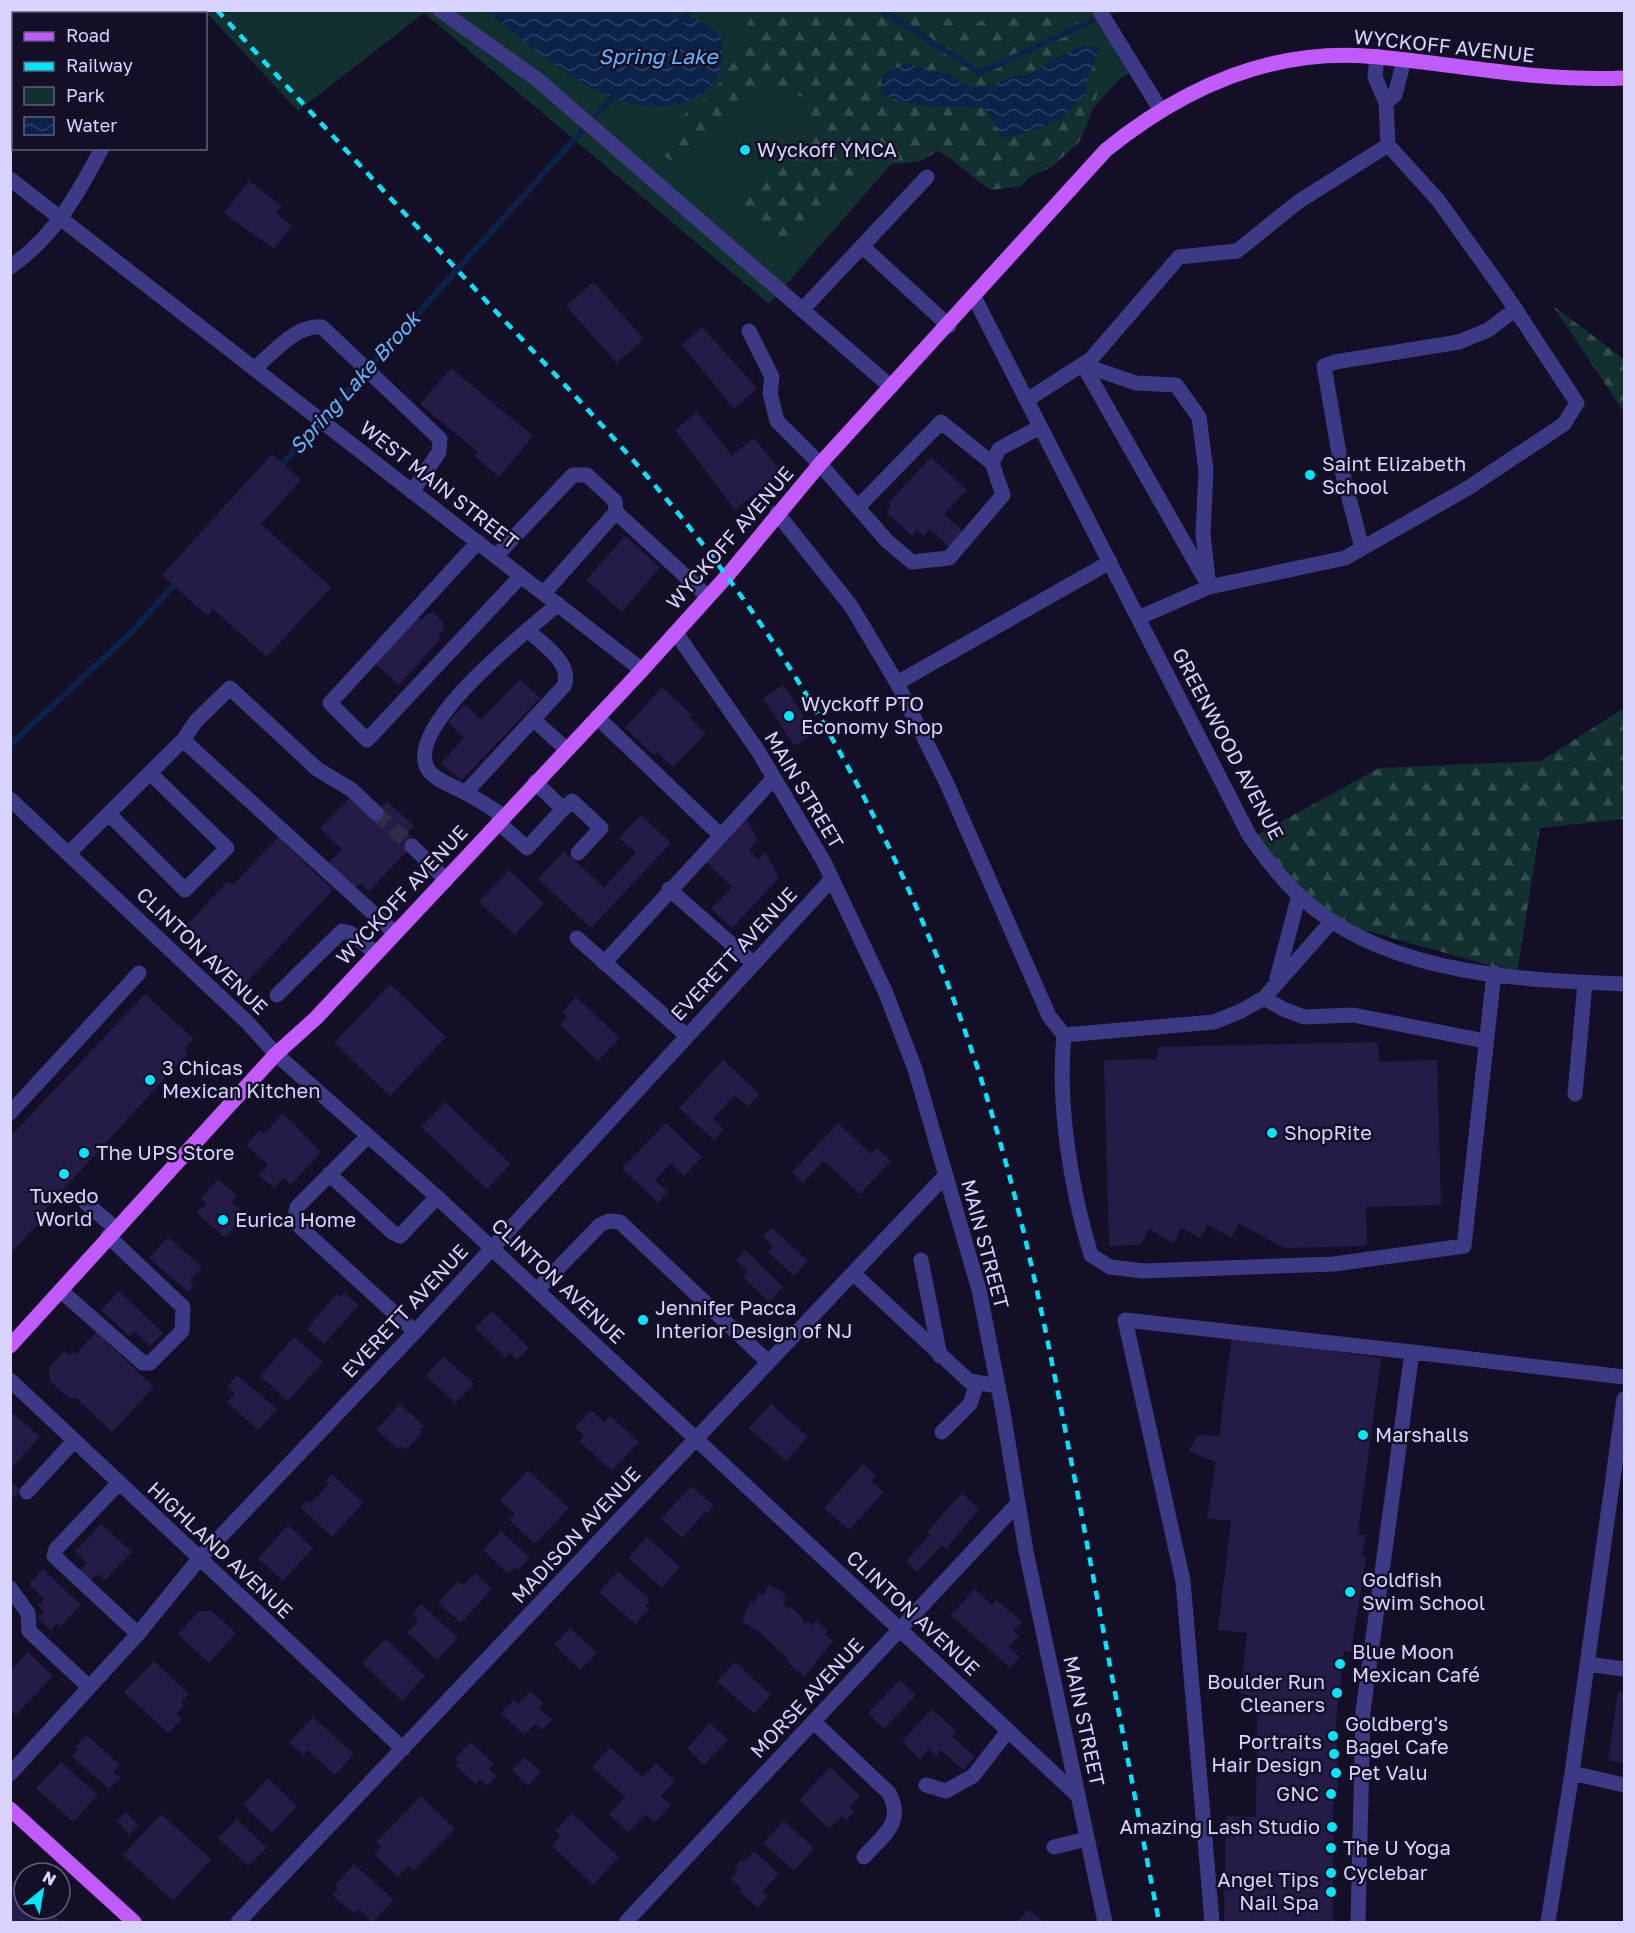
<svg xmlns="http://www.w3.org/2000/svg" width="1635" height="1933" font-family="'Golos Text',sans-serif">
<style>
.green{fill:#12302f}
.forest{fill:url(#forest-firs)}
.water{fill:url(#water-waves)}
.lines{fill:none;stroke-linecap:round;stroke-linejoin:round}
.stream{stroke:#0c2248;stroke-width:6}
.building{fill:#241b47}
.minor-tunnel{stroke:#312d47;stroke-width:15;stroke-dasharray:15 8;stroke-linecap:butt}
.minor{stroke:#3d3a85;stroke-width:15}
.major{stroke:#c25bff;stroke-width:15}
.rail{stroke:#00e5ff;stroke-width:4.5;stroke-dasharray:9 8;stroke-linecap:butt}
.poi-dot{fill:#00e5ff;stroke:#130f26;stroke-width:2}
.labels{text-anchor:middle;stroke-width:5;stroke-linejoin:round;paint-order:stroke}
.street-label{font-size:20px;fill:#d9d4ff;stroke:#130f26}
.poi-label{font-size:20px;fill:#d9d4ff;stroke:#130f26;text-anchor:start}
.water-label{font-size:21px;font-style:italic;fill:#62b6ff;stroke:#130f26}
</style>
<defs>
<pattern id="forest-firs" width="22" height="20" patternUnits="userSpaceOnUse" patternTransform="scale(1.5)"><rect width="22" height="20" fill="#12302f"/><path d="M5 1l3.5 6h-7zM16 11l3.5 6h-7z" fill="#344d4e"/></pattern>
<pattern id="water-waves" width="16" height="10" patternUnits="userSpaceOnUse" patternTransform="scale(1.5)"><rect width="16" height="10" fill="#0c2248"/><path d="M0 5q4-4 8 0t8 0" fill="none" stroke="#2f4163"/></pattern>
</defs>
<rect width="100%" height="100%" fill="#130f26"/>
<path class="green" d="M205 11H1090L1132 72 1119 80 1021 186 929 121 769 304 424 13 298 111Z"/>
<path class="forest" d="M749 11H785V13L799 18 815 14 872 15 895 11H936C965 36 994 14 1026 11 1040 9 1055 11 1069 11L1081 27 1084 45 1101 81 1088 123 1079 142 1053 166 1028 178 1021 186 991 190C972 178 958 162 938 151L921 161 871 167 855 175 823 214 780 250 757 236 739 207 753 187 778 172 804 148 809 100C782 86 751 89 729 111 724 117 720 124 715 130 703 142 688 151 676 163L658 153 666 149 675 122 716 90 750 19Z
M1553 306 1624 359V412Z
M1624 708V819L1540 828 1517 973 1335 922 1253 837 1379 768 1541 761Z"/>
<path class="water" d="M487 11H666L699 20 721 35C725 59 722 81 700 95 629 139 538 52 487 11Z
M1084 45 1100 48 1088 77 1086 93 1060 119 1039 129 1003 139 985 108C945 106 919 112 881 93V75L906 63 948 74 969 87H985L1014 76 1029 75 1063 54Z"/>
<g class="lines">
<path class="stream" d="M882 10 980 73 1115 10
M681 21 690 10
M278 469 616 93
M10 745 133 631 179 579"/>
</g>
<path class="building" d="M249 181 282 206 276 213 292 226 274 249 224 213Z
M593 282 644 339 617 363 566 306Z
M702 327 757 388 734 409 682 345Z
M451 368 533 436 499 477 474 456 478 452 420 404Z
M697 412 732 455 754 438 782 472 735 510 675 430Z
M272 454 301 480 261 524 331 587 267 657 213 609 207 616 162 575Z
M931 457 967 490 944 514 964 532 950 548 930 529 923 536 917 530 912 536 886 512 891 506 888 503Z
M625 536 660 567 622 612 586 580Z
M434 613 443 622 444 629 438 635 441 638 399 685 376 664 418 617 421 620 427 614Z
M520 679 540 698 461 781 441 763 464 738 448 722 465 704 481 720Z
M784 685 815 733 794 746 763 698Z
M662 687 692 715 689 717 706 733 673 767 657 752 654 755 625 728Z
M350 797 371 818 387 801 414 826 407 833 415 840 412 846 369 891 360 883 353 890 327 865 342 849 320 829Z
M641 815 671 843 591 928 538 879 564 851 604 887 636 853 619 838Z
M747 819 758 840 749 850 758 859 765 852 779 878 732 928 711 909 732 887 706 862Z
M278 837 333 890 244 985 184 928 228 881 233 885Z
M509 870 544 903 515 935 479 902Z
M390 984 446 1037 390 1096 334 1043Z
M145 994 194 1039 184 1049 188 1053 38 1217 42 1220 10 1254V1137Z
M576 997 620 1038 598 1061 560 1025 568 1017 562 1012Z
M1378 1042 1379 1062 1437 1060 1441 1205 1366 1207 1367 1246 1285 1248 1239 1224 1231 1238 1208 1225 1200 1238 1181 1228 1174 1243 1149 1229 1140 1245 1109 1246 1104 1060 1156 1059 1159 1047Z
M723 1060 760 1094 748 1107 735 1095 713 1119 724 1129 714 1140 679 1108Z
M445 1102 511 1164 487 1189 421 1127Z
M283 1113 321 1152 291 1185 283 1178 274 1188 259 1175 268 1165 246 1145 259 1130 264 1134Z
M666 1123 702 1157 684 1176 671 1163 655 1180 668 1192 658 1203 622 1168Z
M838 1123 871 1154 877 1148 891 1161 860 1194 824 1161 803 1183 792 1172Z
M218 1179 237 1195 231 1202 243 1212 238 1217 241 1220 225 1238 197 1213 206 1203 201 1198Z
M771 1227 808 1261 794 1276 768 1252 773 1246 763 1237Z
M168 1237 202 1267 190 1281 194 1285 188 1292 149 1258Z
M745 1250 783 1287 769 1302 743 1277 748 1272 736 1260Z
M119 1291 163 1333 150 1346 134 1331 129 1336 101 1310Z
M344 1292 359 1305 324 1344 307 1329 336 1294 340 1297Z
M492 1311 529 1348 517 1360 509 1352 506 1358 475 1328Z
M96 1332 154 1387 112 1432 76 1398H68L50 1381 49 1367 65 1350 68 1354 77 1353Z
M1232 1336 1381 1358 1358 1534 1366 1535 1362 1556 1366 1557 1351 1652 1344 1651 1336 1721 1338 1790H1333V1922H1224L1226 1816 1256 1817 1257 1721 1260 1698 1240 1693 1247 1633 1218 1630 1231 1521 1207 1518 1216 1462 1188 1451 1198 1435 1219 1436Z
M294 1337 323 1362 288 1401 260 1376Z
M443 1356 474 1384 455 1403 426 1376Z
M237 1375 277 1409 258 1430 227 1402 235 1394 227 1387Z
M400 1404 424 1426 419 1430 422 1432 406 1450 401 1446 398 1449 376 1430Z
M771 1404 808 1437 786 1461 749 1428Z
M10 1410 40 1437 10 1470Z
M591 1410 604 1422 610 1416 639 1442 612 1471 579 1441 584 1435 575 1427Z
M863 1464 876 1476 871 1481 884 1492 849 1530 824 1508Z
M528 1470 569 1508 535 1544 509 1520 515 1514 500 1500Z
M332 1474 363 1503 332 1537 300 1507 307 1500 310 1504 330 1483 326 1481Z
M10 1481 21 1490 10 1501Z
M691 1486 714 1506 707 1514 705 1512 682 1538 661 1519Z
M962 1493 979 1509 946 1549 942 1545 917 1572 906 1561 930 1535 927 1532Z
M101 1524 132 1552 105 1580 98 1574 90 1581 79 1571 87 1563 75 1551Z
M288 1525 313 1548 283 1581 258 1558Z
M501 1531 530 1558 518 1570 516 1568 507 1573 483 1550Z
M647 1537 680 1567 662 1588 628 1558Z
M43 1569 81 1605 60 1627 57 1623 51 1630 37 1618 44 1611 38 1606 44 1599 29 1584Z
M618 1571 650 1600 645 1606 649 1609 635 1624 599 1592Z
M475 1573 492 1589 461 1623 438 1603 458 1581 463 1586Z
M768 1585 784 1592 782 1595 786 1597 783 1604 789 1609 791 1607 804 1619V1625L807 1621 812 1625 816 1620 828 1631 825 1634 833 1641 804 1677 787 1662 789 1660 758 1631 742 1621 750 1601 754 1603 758 1593 764 1595Z
M975 1589 992 1605 997 1600 1022 1622 1013 1631 1019 1636 1009 1647 1020 1657 1010 1668 951 1615Z
M421 1604 458 1638 437 1660 407 1632 418 1621 412 1614Z
M199 1611H212L236 1633 209 1663 178 1634Z
M570 1628 597 1653 580 1670 554 1645Z
M386 1639 425 1676 402 1701 362 1663Z
M28 1652 53 1676 16 1715 10 1710V1671Z
M154 1661 189 1694 181 1702 184 1706 176 1714 182 1719 168 1733 124 1692Z
M735 1662 771 1695 754 1714 717 1681Z
M900 1680 916 1695 884 1729 868 1713Z
M530 1691 543 1703 539 1708 552 1720 542 1730 535 1724 524 1735 501 1713 514 1700 518 1704Z
M1618 1691 1624 1692V1763L1608 1760Z
M932 1709 956 1731 952 1736 975 1757 963 1770 941 1750 936 1756 929 1749 920 1759 902 1741Z
M313 1717 354 1754 335 1775 307 1750 303 1755 289 1742Z
M710 1723 728 1740 704 1765 687 1748Z
M87 1735 120 1765 113 1772 121 1777 109 1789 72 1757 78 1750 75 1747Z
M471 1742 494 1764 489 1769 497 1776 487 1786 480 1779 475 1784 455 1765 459 1762 455 1758Z
M610 1747 643 1777 656 1763 675 1781 661 1796 671 1805 655 1823 646 1814 628 1832 609 1814 625 1797 592 1767Z
M525 1757 541 1772 528 1786 512 1770Z
M61 1762 98 1795 73 1822 36 1788Z
M830 1767 860 1796 850 1807 854 1812 846 1820 842 1816 829 1829 799 1800Z
M268 1778 297 1806 272 1833 243 1805Z
M421 1796 455 1829 413 1871 408 1866 398 1877 374 1854 381 1847 376 1842Z
M126 1812 139 1826 129 1835 117 1821Z
M572 1813 619 1857 593 1885 552 1846 560 1837 555 1831Z
M161 1814 211 1859 173 1901 123 1855Z
M237 1819 267 1848 248 1866 218 1838Z
M784 1821 814 1848 794 1871 763 1843Z
M754 1851 779 1874 763 1891 768 1896 758 1908 739 1891 741 1888 731 1879 738 1871 734 1867 741 1860 744 1862Z
M354 1864 394 1900 373 1922 358 1909 354 1914 332 1895 338 1889 335 1885Z
M21 1876 24 1878V1909H56L51 1914 61 1922H10V1879L15 1883Z
M1029 1909 1044 1922H1017Z"/>
<g class="lines">
<path class="minor-tunnel" d="M376 813 412 846"/>
<path class="minor" d="M113 10 116 14
M440 10 538 80 891 387
M1099 10 1160 109
M1377 56 1375 77 1386 103 1388 145
M1386 103 1395 95 1404 60
M10 179 642 670
M862 246 949 326
M10 267C54 237 78 194 102 148
M974 297 1249 835C1268 862 1288 888 1315 909 1398 975 1523 980 1624 984
M802 310 927 177
M749 331 772 377 770 393 777 421 820 464 887 541 912 562 949 558 1003 495 992 463 941 422 858 507
M1083 365 1136 383 1176 385 1199 417 1206 471 1203 534 1209 587
M1083 365 1206 581
M254 369C273 353 296 324 322 327L440 439 439 452 412 492
M1027 400 1091 359 1179 257 1237 251 1298 202 1388 145 1438 200 1506 295 1577 403 1564 424 1468 488 1345 558 1209 587 1138 618
M992 463 999 449 1040 427
M616 512 708 597
M777 513 851 606 897 683 947 784 1049 1016 1064 1035 1214 1022 1241 1011 1264 998 1332 921
M478 542 330 703 367 740 521 576
M1362 548 1342 471 1324 366 1335 362 1459 342 1488 330 1516 309
M496 556 573 475H587L615 501 616 512 544 593
M676 633 758 751 824 862 885 991 915 1069 979 1290 1002 1406 1026 1551 1105 1922
M897 683 1110 562
M597 717 719 834
M534 720 566 749
M183 740 395 933
M466 792 564 686C573 663 543 645 528 630
M10 799 247 1022 276 1054 437 1197 1077 1795
M563 809 572 801 601 828 578 853
M109 814 185 890 227 848 150 773
M503 816C491 808 478 799 464 792 452 785 438 782 429 771 399 729 530 629 558 604
M498 822 527 848 563 809 535 782
M412 846 446 880
M69 853 183 740 196 721 230 688 317 769 352 790 376 813
M669 889 754 964
M577 938 687 1036
M604 963 774 778
M1277 978 1299 895
M277 995 342 931 350 933 376 953
M1264 998 1283 1009 1304 1017 1353 1015 1485 1041
M1064 1035C1057 1104 1071 1189 1091 1255L1110 1267 1143 1271 1334 1264 1464 1246 1494 973
M1575 1094 1585 983
M10 1113 139 973
M367 1137 297 1207 295 1217 300 1227 415 1332
M329 1174 392 1232 400 1236 437 1197
M85 1202 115 1228
M921 1260 940 1356
M853 1273 969 1381 998 1386
M537 1290 600 1225 609 1221 620 1222 768 1362
M61 1291 143 1363H150L182 1331 183 1307 108 1236
M10 1380 403 1749
M1624 1399 1572 1773 1624 1785
M942 1432 970 1404 977 1383
M119 1483 56 1549 54 1556 138 1634
M27 1492 74 1441
M10 1588 28 1613 29 1631 89 1687
M1587 1664 1624 1669
M814 1722 889 1793C905 1823 883 1835 864 1857
M10 1774 138 1634 199 1559 415 1332 832 879
M926 1785 946 1791 973 1776 1008 1731
M1054 1847 1087 1839
M238 1922 945 1176
M626 1922 1018 1503
M1212 1922 1183 1581 1125 1320 1412 1352
M1358 1922 1363 1711 1412 1352 1624 1377
M1548 1922 1572 1773"/>
<path class="major" d="M10 1346 276 1054 316 1018 642 670 727 576 820 464 1106 150C1185 86 1276 46 1379 57 1462 65 1541 82 1624 78
M10 1809 134 1922"/>
<path class="rail" d="M217 10C311 113 406 215 501 317 579 400 658 482 725 574 848 739 942 938 998 1135 1033 1255 1055 1379 1079 1501 1105 1641 1132 1782 1159 1922"/>
</g>
<g class="poi-dot">
<circle cx="745" cy="150" r="6"/>
<circle cx="1310" cy="475" r="6"/>
<circle cx="789" cy="716" r="6"/>
<circle cx="150" cy="1080" r="6"/>
<circle cx="1272" cy="1133" r="6"/>
<circle cx="84" cy="1153" r="6"/>
<circle cx="64" cy="1174" r="6"/>
<circle cx="223" cy="1220" r="6"/>
<circle cx="643" cy="1320" r="6"/>
<circle cx="1363" cy="1435" r="6"/>
<circle cx="1350" cy="1592" r="6"/>
<circle cx="1340" cy="1664" r="6"/>
<circle cx="1337" cy="1693" r="6"/>
<circle cx="1333" cy="1736" r="6"/>
<circle cx="1334" cy="1754" r="6"/>
<circle cx="1336" cy="1773" r="6"/>
<circle cx="1331" cy="1794" r="6"/>
<circle cx="1332" cy="1827" r="6"/>
<circle cx="1331" cy="1848" r="6"/>
<circle cx="1331" cy="1873" r="6"/>
<circle cx="1331" cy="1892" r="6"/>
</g>
<g class="labels">
<g class="street-label">
<text transform="translate(1444 46) rotate(6)" y="7">WYCKOFF AVENUE</text>
<text transform="translate(439 485) rotate(38)" y="7">WEST MAIN STREET</text>
<text transform="translate(730 538) rotate(-49)" y="7">WYCKOFF AVENUE</text>
<text transform="translate(1228 744) rotate(62)" y="7">GREENWOOD AVENUE</text>
<text transform="translate(804 790) rotate(59)" y="7">MAIN STREET</text>
<text transform="translate(402 895) rotate(-47)" y="7">WYCKOFF AVENUE</text>
<text transform="translate(202 951) rotate(44)" y="7">CLINTON AVENUE</text>
<text transform="translate(734 954) rotate(-47)" y="7">EVERETT AVENUE</text>
<text transform="translate(985 1244) rotate(75)" y="7">MAIN STREET</text>
<text transform="translate(558 1281) rotate(43)" y="7">CLINTON AVENUE</text>
<text transform="translate(405 1311) rotate(-47)" y="7">EVERETT AVENUE</text>
<text transform="translate(576 1535) rotate(-47)" y="7">MADISON AVENUE</text>
<text transform="translate(220 1550) rotate(43)" y="7">HIGHLAND AVENUE</text>
<text transform="translate(913 1613) rotate(43)" y="7">CLINTON AVENUE</text>
<text transform="translate(807 1698) rotate(-47)" y="7">MORSE AVENUE</text>
<text transform="translate(1084 1721) rotate(78)" y="7">MAIN STREET</text>
</g>
<g class="poi-label">
<text x="757" y="157">Wyckoff YMCA</text>
<text x="1322" y="471">Saint Elizabeth<tspan x="1322" dy="23">School</tspan></text>
<text x="801" y="711">Wyckoff PTO<tspan x="801" dy="23">Economy Shop</tspan></text>
<text x="162" y="1075">3 Chicas<tspan x="162" dy="23">Mexican Kitchen</tspan></text>
<text x="1284" y="1140">ShopRite</text>
<text x="96" y="1160">The UPS Store</text>
<text x="64" y="1203" text-anchor="middle">Tuxedo<tspan x="64" dy="23">World</tspan></text>
<text x="235" y="1227">Eurica Home</text>
<text x="655" y="1315">Jennifer Pacca<tspan x="655" dy="23">Interior Design of NJ</tspan></text>
<text x="1375" y="1442">Marshalls</text>
<text x="1362" y="1587">Goldfish<tspan x="1362" dy="23">Swim School</tspan></text>
<text x="1352" y="1659">Blue Moon<tspan x="1352" dy="23">Mexican Café</tspan></text>
<text x="1325" y="1689" text-anchor="end">Boulder Run<tspan x="1325" dy="23">Cleaners</tspan></text>
<text x="1345" y="1731">Goldberg's<tspan x="1345" dy="23">Bagel Cafe</tspan></text>
<text x="1322" y="1749" text-anchor="end">Portraits<tspan x="1322" dy="23">Hair Design</tspan></text>
<text x="1348" y="1780">Pet Valu</text>
<text x="1319" y="1801" text-anchor="end">GNC</text>
<text x="1320" y="1834" text-anchor="end">Amazing Lash Studio</text>
<text x="1343" y="1855">The U Yoga</text>
<text x="1343" y="1880">Cyclebar</text>
<text x="1319" y="1887" text-anchor="end">Angel Tips<tspan x="1319" dy="23">Nail Spa</tspan></text>
</g>
<g class="water-label">
<text x="658" y="64">Spring Lake</text>
<text transform="translate(355 383) rotate(-48)" y="7">Spring Lake Brook</text>
</g>
</g>
<rect width="1635" height="1933" fill="none" stroke="#d9d4ff" stroke-width="24"/>
<rect x="12" y="12" width="195" height="138" fill="#130f26" stroke="#625e7d" stroke-width="1.5"/>
<rect x="24" y="32" width="30" height="9" fill="#c25bff" stroke="#625e7d" stroke-width="1.5"/>
<text x="66" y="42" font-size="18" fill="#d9d4ff">Road</text>
<rect x="24" y="62" width="30" height="9" fill="#00e5ff" stroke="#625e7d" stroke-width="1.5"/>
<text x="66" y="72" font-size="18" fill="#d9d4ff">Railway</text>
<rect x="24" y="87" width="30" height="18" fill="#12302f" stroke="#625e7d" stroke-width="1.5"/>
<text x="66" y="102" font-size="18" fill="#d9d4ff">Park</text>
<rect x="24" y="117" width="30" height="18" fill="url(#water-waves)" stroke="#625e7d" stroke-width="1.5"/>
<text x="66" y="132" font-size="18" fill="#d9d4ff">Water</text>
<g transform="translate(42 1891) rotate(30)"><circle r="28" fill="#130f26" stroke="#625e7d" stroke-width="1.5"/>
<path d="M0-4.5L10 22L0 15L-10 22Z" fill="#00e5ff"/>
<text y="-9" font-size="16" font-weight="bold" text-anchor="middle" fill="#d9d4ff">N</text>
</g>
</svg>
